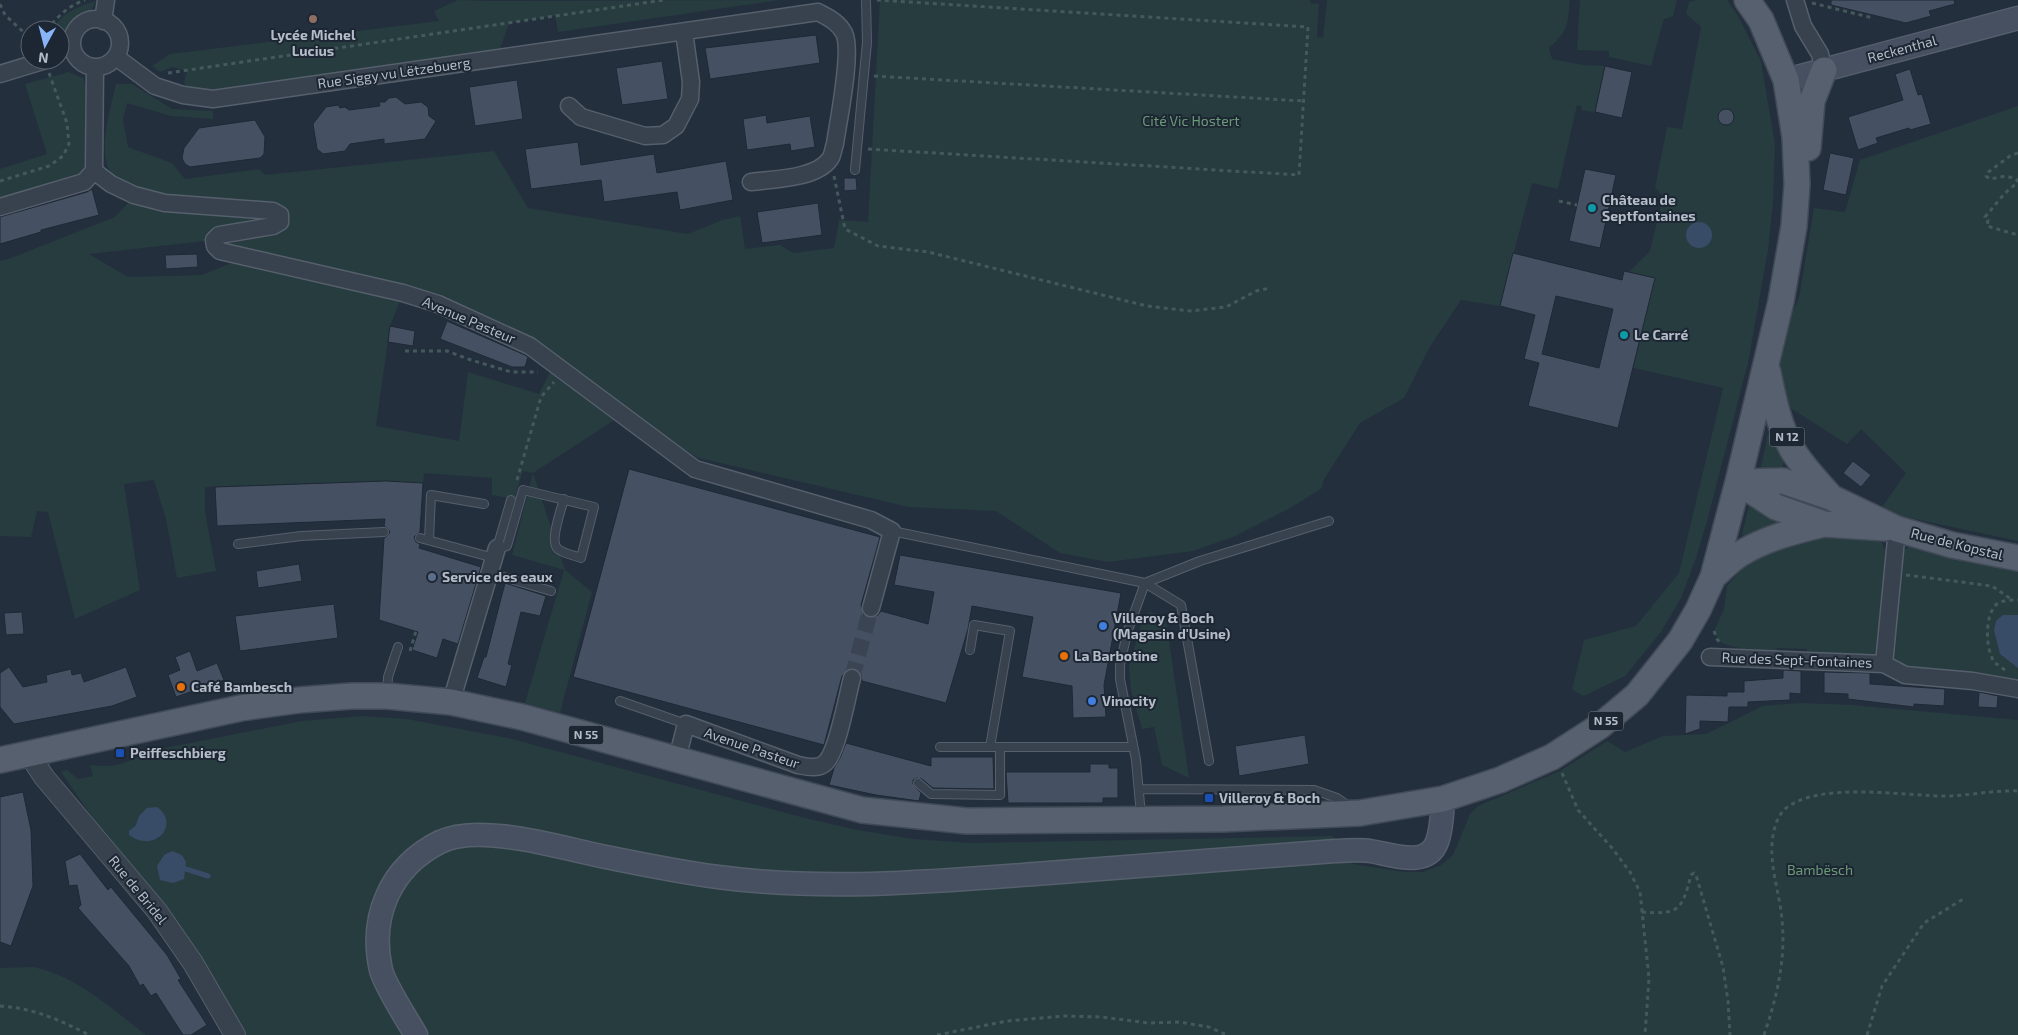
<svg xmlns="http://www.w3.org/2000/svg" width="2018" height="1035" font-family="'Exo 2',sans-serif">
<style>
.green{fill:#263c3f;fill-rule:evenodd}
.water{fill:#394c67}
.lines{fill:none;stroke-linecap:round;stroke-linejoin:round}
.stream{stroke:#394c67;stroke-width:5}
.building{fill:#455162;stroke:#1f2835;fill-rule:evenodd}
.minor-tunnel{stroke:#3a4453;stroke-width:16;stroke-dasharray:16 8;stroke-linecap:butt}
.service-casing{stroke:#565f6c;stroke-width:10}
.minor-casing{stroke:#565f6c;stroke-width:19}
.tertiary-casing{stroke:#565f6c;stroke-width:22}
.secondary-casing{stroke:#565f6c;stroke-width:25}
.primary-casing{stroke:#414a57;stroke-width:28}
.path{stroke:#44595c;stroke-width:3;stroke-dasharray:4 4;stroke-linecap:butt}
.service{stroke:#38414e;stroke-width:8}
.minor{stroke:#38414e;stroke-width:16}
.tertiary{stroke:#38414e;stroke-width:20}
.secondary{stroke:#465061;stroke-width:22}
.primary{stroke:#56606e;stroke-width:25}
.education-dot{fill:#8d6e63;stroke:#1d2633;stroke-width:2}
.culture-dot{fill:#0f9aa8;stroke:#1d2633;stroke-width:2}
.service-dot{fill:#5c6f8a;stroke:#1d2633;stroke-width:2}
.shop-dot{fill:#3f7fe0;stroke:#1d2633;stroke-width:2}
.food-dot{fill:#e8710a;stroke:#1d2633;stroke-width:2}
.transit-dot{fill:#1a4fb4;stroke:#1d2633;stroke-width:2}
.labels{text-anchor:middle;stroke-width:4;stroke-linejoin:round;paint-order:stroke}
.shield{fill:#1d2633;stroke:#878f9c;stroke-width:1}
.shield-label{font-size:12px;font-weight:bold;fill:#b4bcc9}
.poi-label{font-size:14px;font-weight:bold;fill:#b4bcc9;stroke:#1d2633;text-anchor:start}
.street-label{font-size:14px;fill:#b4bcc9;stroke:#1d2633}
.park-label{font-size:14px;fill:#6b9a76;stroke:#1d2633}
</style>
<rect width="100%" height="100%" fill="#242f3e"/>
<path class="green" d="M458 0 488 1 780 0 558 32 555 16 509 23 499 52 219 91 189 89 184 83 187 71 172 67 160 72 152 66 170 54 439 21 434 11Z
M880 0H1310V3L1319 4 1317 37 1323 38 1327 0H1570C1567 26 1569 30 1549 48L1552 59 1583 65 1605 66 1595 112 1581 110 1582 106 1577 105 1558 189 1532 183 1500 306 1461 300 1429 348 1404 398 1360 423 1323 481 1322 488 1292 507 1233 537 1193 551 1108 562 1060 553 996 511 909 507 699 458 622 415 533 473 565 570 592 592 560 713 525 703 564 570 512 555 533 473 523 471 514 499 492 495V478L424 473 423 483 386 481 205 487V512L216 571 177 578 166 519 154 480 124 484 140 590 75 619 48 512 37 511 31 537 0 536V261L11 258 115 217 134 196C127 188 118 182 112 174 96 154 111 107 116 84H132L172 109 213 111V119L171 116 127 103 123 119 128 147 172 163 185 179 259 169 265 175 494 151 528 208 688 234 722 220 740 216 745 249 780 245 793 253 834 248 839 220 868 222ZM214 240 246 257 202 275 128 277 89 254ZM403 293 554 364 539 394 468 372 459 441 376 426 390 326Z
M1580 0H1677L1673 16 1664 19 1651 66 1609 57V51L1577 50Z
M1697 0H1727L1737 14 1761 61 1775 144 1773 203 1768 250 1748 363 1707 521 1696 558 1681 598 1661 632 1625 676 1584 696 1572 690 1584 640 1636 626 1679 573 1723 388 1633 368 1654 278 1629 272 1650 251 1663 196 1655 188 1667 127 1682 129 1701 27 1686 14 1689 2Z
M96 1 92 9 70 25 60 44V30H52C63 12 77 7 96 1Z
M69 72 83 78 86 87 89 88 86 167 79 176 0 202V169L47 154 25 84Z
M2018 106V541L1901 516 1882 507 1906 473 1861 429 1847 444 1784 404 1778 376V362L1787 324 1799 298 1814 208 1845 212 1860 160Z
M1770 433 1773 434 1786 454 1781 472 1760 471 1768 434Z
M1751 504 1778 519 1780 524 1745 539 1742 534 1749 506Z
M1850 534 1872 537 1882 543 1886 552 1877 656 1840 654V657L1807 655V649L1777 648 1776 654H1744L1740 648C1726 645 1719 645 1714 631L1724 609 1727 586 1745 565 1755 557 1816 537Z
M1911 546 2018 568V683L1906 668 1897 663 1893 656 1902 551Z
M1149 612 1162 615 1166 620 1189 778 1162 765 1154 727 1142 729 1131 691 1129 667 1142 621Z
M1800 703 1852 705 2018 720V1035H235L193 963 61 772 67 770 78 779 93 776 90 765C115 768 124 765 145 752L302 721 362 716 407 719 512 739 801 817 857 830 913 839 972 843 1333 836 1335 851 1353 864 1404 872H1423L1441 865 1453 855 1470 814 1478 806 1560 771 1607 741 1625 752 1663 736 1706 734 1763 706ZM166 819 165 829 158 839 132 827 136 825Z
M34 967C78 977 111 1008 146 1035H0V968Z"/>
<path class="water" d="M1686 235a13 13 0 1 1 26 0a13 13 0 1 1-26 0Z
M2003 615H2018V668L2000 654 1994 630 1996 621Z
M157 807C181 824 155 854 129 835V831L136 825 139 816 147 808Z
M172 851 182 855 186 862 184 879 173 883 160 880 157 866 164 855Z"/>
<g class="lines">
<path class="stream" d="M186 869 208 876"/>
</g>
<path class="building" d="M1831 0H1954L1955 4 1929 11 1931 16 1906 23 1831 5Z
M816 35 820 63 710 79 705 48Z
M662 61 668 99 622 105 616 68Z
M1605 66 1632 72 1622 118 1595 112Z
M1910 69 1918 95 1922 94 1931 124 1910 130 1909 128 1876 138 1878 143 1858 150 1848 117 1903 100 1895 74Z
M517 80 523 119 475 126 469 87Z
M396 97 405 104 421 102 428 107 429 116 436 121 425 139 384 144V139L350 144 345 151 323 154 317 149 313 124 326 107 338 105 340 108 345 107 349 110 380 106 379 102H385L389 98Z
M1718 117a8 8 0 1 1 16 0a8 8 0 1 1-16 0Z
M766 115 767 123 810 116 815 147 791 151 790 144 747 150 743 119Z
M255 120 265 137 264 154 260 158 190 167 185 164 182 158 184 148 199 128Z
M578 142 581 165 654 154 657 173 726 161 733 200 680 210 677 192 604 202 601 180 531 189 525 149Z
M1830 153 1854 158 1846 195 1823 190Z
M1585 169 1616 175 1600 248 1569 241Z
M844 178H856L857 190 844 191Z
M92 189 99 215 41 230V232L0 244V217L87 192Z
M818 203 822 235 762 243 757 212Z
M1513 253 1622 280 1624 271 1655 278 1618 428 1528 406 1539 363 1524 359 1535 315 1500 306ZM1556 296 1613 309 1599 368 1542 354Z
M197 254 198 267 166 269 165 255Z
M447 321 525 355 528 357 525 367H512L440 339Z
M390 326 415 331 413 346 388 342Z
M1853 461 1871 475 1861 487 1843 473Z
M629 469 880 537 861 605 864 615 869 618 878 615 881 611 928 624 934 592 894 585 900 555 1121 593 1104 685 1106 717 1073 718 1072 686 1022 677 1033 617 972 606 968 629 946 703 862 681 861 675 858 670 849 669 842 676 824 745 573 677Z
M386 481 423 483 420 532 414 537 416 542 420 544 419 548 481 567 458 644 443 639 437 658 412 650 418 632 379 620 384 538 387 536 390 532 388 529 384 526 385 519 217 526 215 487Z
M299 564 302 581 258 588 256 571Z
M505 583 546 596 540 616 521 612 508 664 512 665 506 687 477 678 484 657H486Z
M334 604 338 638 240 651 235 616Z
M22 612 24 634 6 635 4 613Z
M190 651 197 671 217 663 224 680 176 697 168 675 180 670 175 657Z
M9 667 23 687 47 682 46 675 71 669 72 675 81 673 84 682 126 667 137 697 112 706 14 724 0 707V673Z
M1783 670 1801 671V694L1790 693V700L1748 702V707H1729L1728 722 1700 721V729L1685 734 1686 695 1727 696V692H1744V681L1783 678Z
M1824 672 1870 673V684L1945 689 1944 706 1914 704V707L1848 699V694L1824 693Z
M1979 692 1998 696 1997 708 1978 707Z
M1305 735 1309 764 1239 776 1235 746Z
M846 743 931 766V757H993L994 789 933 788 922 779 917 778 913 780V784L921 793 919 801 876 795 829 785 834 768 840 758Z
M1090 764H1109V768H1118V798H1103V803H1008L1006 772H1090Z
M23 792 31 830 33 886 11 946 0 942V797Z
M80 854 108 890 111 887 167 955 181 979 178 980 207 1025 191 1035H183L156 993 151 996 143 984 140 986 129 966 78 908 81 905 77 885 69 886 65 861Z"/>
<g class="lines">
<path class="minor-tunnel" d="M852 678 871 608"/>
<g class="service-casing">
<path id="service" d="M855 170 867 42 866 0
M511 500 497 548 507 546 523 490 594 507 581 558C574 555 564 554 558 549 549 542 561 510 564 499
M892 531 1145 583 1200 561 1329 521
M420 538 494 558
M429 540 431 495 484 504
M238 544 301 536 384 532
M490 573 551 591
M970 650 974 625 1010 631 990 747
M387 694 388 677 398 647
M620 701 686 724
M940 747H1133
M918 783 931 794 1000 795V747
M1140 789 1314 790 1337 798 1350 807
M1141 815 1136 760 1120 679V665L1127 633 1145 583 1181 605 1209 761"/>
</g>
<g class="minor-casing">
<path id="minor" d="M1795 0 1803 26 1820 54 1824 70
M72 43a24 24 0 1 1 48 0a24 24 0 1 1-48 0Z
M103 21 106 0
M116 57 155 86 183 95 213 99 818 12C829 18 838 22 844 33 853 51 838 122 835 144 833 149 833 155 830 159 816 179 773 179 751 182
M95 67 94 171 111 184 134 195 165 203 273 211 280 215V222L273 226 219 235 214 240 215 246 220 251 403 293 438 304 530 346 695 469 871 520 892 531 871 608
M0 74 46 60
M569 106 581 117 645 136 663 135 676 126 690 99 691 82 684 32
M0 207 84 182 94 171
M1710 657 1884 664 1905 675 1973 681 2018 689
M1884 664 1897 529
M451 702 497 548
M677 759 686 724 798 765C808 767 820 770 827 761 838 748 847 697 852 678"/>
</g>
<g class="tertiary-casing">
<path id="tertiary" d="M29 754 44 777 157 911 193 963 235 1035"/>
</g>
<g class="secondary-casing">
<path id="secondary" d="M1786 80 2018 18
M416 1035C407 1019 385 986 381 970 369 917 390 867 440 842 480 823 558 847 601 856 640 864 679 872 718 877 823 891 930 882 1035 874 1135 866 1235 859 1335 851 1346 851 1359 849 1370 851 1390 854 1427 869 1437 842 1442 829 1442 813 1443 799"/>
</g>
<g class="primary-casing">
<path id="primary" d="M1808 148 1812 101 1824 70
M1768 372C1773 398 1779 426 1792 449 1802 466 1816 480 1829 495
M1738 482 1783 481 1830 497 1897 529 1952 545 2018 558
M1738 482 1776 507 1824 524 1885 528
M1713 577C1722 569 1730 560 1740 554 1766 538 1795 531 1824 524
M0 760 241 708 299 700 352 696H387L451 702 522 717 862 810 967 821 1223 819 1360 813 1443 799 1500 780 1552 757 1600 726 1637 695 1680 641 1698 610 1713 577 1738 482 1781 301 1794 226 1797 184 1795 137 1786 80 1761 20 1747 0"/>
</g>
<path class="path" d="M1812 3 1873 18
M0 4 5 15 30 38
M47 30C58 16 68 6 85 0
M168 73 664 0
M874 76 1304 101
M868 149 1299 175 1308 27 876 0
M2018 153 2010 156 1987 173 1986 176 1990 179 2006 176 2016 179 2018 182 2005 193 1985 217 1988 220 1987 226 2018 235
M834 176 845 229 878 246 928 252 1147 306 1190 311 1226 307 1256 291 1270 288
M0 181 49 166 63 156 69 144 67 123 49 73
M1559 201 1577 205
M405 351H447L468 359 511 372H538
M517 480 541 397 554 382
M1906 575 1992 586 2011 599
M1714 631 1717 639 1720 643
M410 651 416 631
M2005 670C2002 668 1998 665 1995 663 1985 650 1984 613 1998 603 2004 600 2012 600 2018 600
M1562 773 1578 810 1612 848 1630 872 1640 892 1649 978 1645 1035
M1642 912C1679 915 1682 910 1691 875L1694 873 1696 875 1723 967 1728 1001 1730 1035
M0 1006C33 1008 60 1020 89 1035
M937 1035 1007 1021 1064 1016 1101 1017 1148 1023 1179 1022 1209 1027 1227 1035
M1764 1035C1777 997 1786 959 1782 919 1780 898 1773 877 1772 855 1771 841 1774 819 1785 809 1819 780 1907 797 1950 796 1972 795 1995 790 2018 791
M1867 1035 1882 986 1924 923 1965 898"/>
<use href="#service" class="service"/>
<use href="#minor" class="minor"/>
<use href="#tertiary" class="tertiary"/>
<use href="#secondary" class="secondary"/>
<use href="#primary" class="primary"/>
</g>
<circle class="education-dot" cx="313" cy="19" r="5"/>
<g class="culture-dot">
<circle cx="1592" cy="208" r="5"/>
<circle cx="1624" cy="335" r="5"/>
</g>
<circle class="service-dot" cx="432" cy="577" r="5"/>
<g class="shop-dot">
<circle cx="1103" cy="626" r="5"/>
<circle cx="1092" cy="701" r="5"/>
</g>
<g class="food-dot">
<circle cx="1064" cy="656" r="5"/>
<circle cx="181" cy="687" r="5"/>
</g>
<g class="transit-dot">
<rect x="115" y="748" width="10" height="10" rx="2.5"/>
<rect x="1204" y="793" width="10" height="10" rx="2.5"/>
</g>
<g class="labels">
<g class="shield">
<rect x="1769.5" y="427.5" width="35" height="19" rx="4"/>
<rect x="1588.5" y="711.5" width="35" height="19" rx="4"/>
<rect x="568.5" y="725.5" width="35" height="19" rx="4"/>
</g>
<g class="shield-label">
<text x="1787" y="441">N 12</text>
<text x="1606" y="725">N 55</text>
<text x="586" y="739">N 55</text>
</g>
<g class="poi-label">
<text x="313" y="40" text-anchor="middle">Lycée Michel<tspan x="313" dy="16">Lucius</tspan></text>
<text x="1602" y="205">Château de<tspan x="1602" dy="16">Septfontaines</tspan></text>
<text x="1634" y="340">Le Carré</text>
<text x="442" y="582">Service des eaux</text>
<text x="1113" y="623">Villeroy &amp; Boch<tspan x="1113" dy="16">(Magasin d'Usine)</tspan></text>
<text x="1074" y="661">La Barbotine</text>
<text x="191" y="692">Café Bambesch</text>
<text x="1102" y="706">Vinocity</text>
<text x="130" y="758">Peiffeschbierg</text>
<text x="1219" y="803">Villeroy &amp; Boch</text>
</g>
<g class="street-label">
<text transform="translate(1902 49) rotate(-15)" y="5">Reckenthal</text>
<text transform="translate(394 73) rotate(-8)" y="5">Rue Siggy vu Lëtzebuerg</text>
<text transform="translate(469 320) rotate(23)" y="5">Avenue Pasteur</text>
<text transform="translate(1957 544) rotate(14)" y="5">Rue de Kopstal</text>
<text transform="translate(1797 660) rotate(2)" y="5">Rue des Sept-Fontaines</text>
<text transform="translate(752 748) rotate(19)" y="5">Avenue Pasteur</text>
<text transform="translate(138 890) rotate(51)" y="5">Rue de Bridel</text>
</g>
<g class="park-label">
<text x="1191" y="126">Cité Vic Hostert</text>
<text x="1820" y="875">Bambësch</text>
</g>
</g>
<g transform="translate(45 45) rotate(187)"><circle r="24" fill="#1d2633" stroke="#59626f"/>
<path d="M0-4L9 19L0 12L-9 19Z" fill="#8ab4f8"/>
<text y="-8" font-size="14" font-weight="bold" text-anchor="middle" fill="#b4bcc9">N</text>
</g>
</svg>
